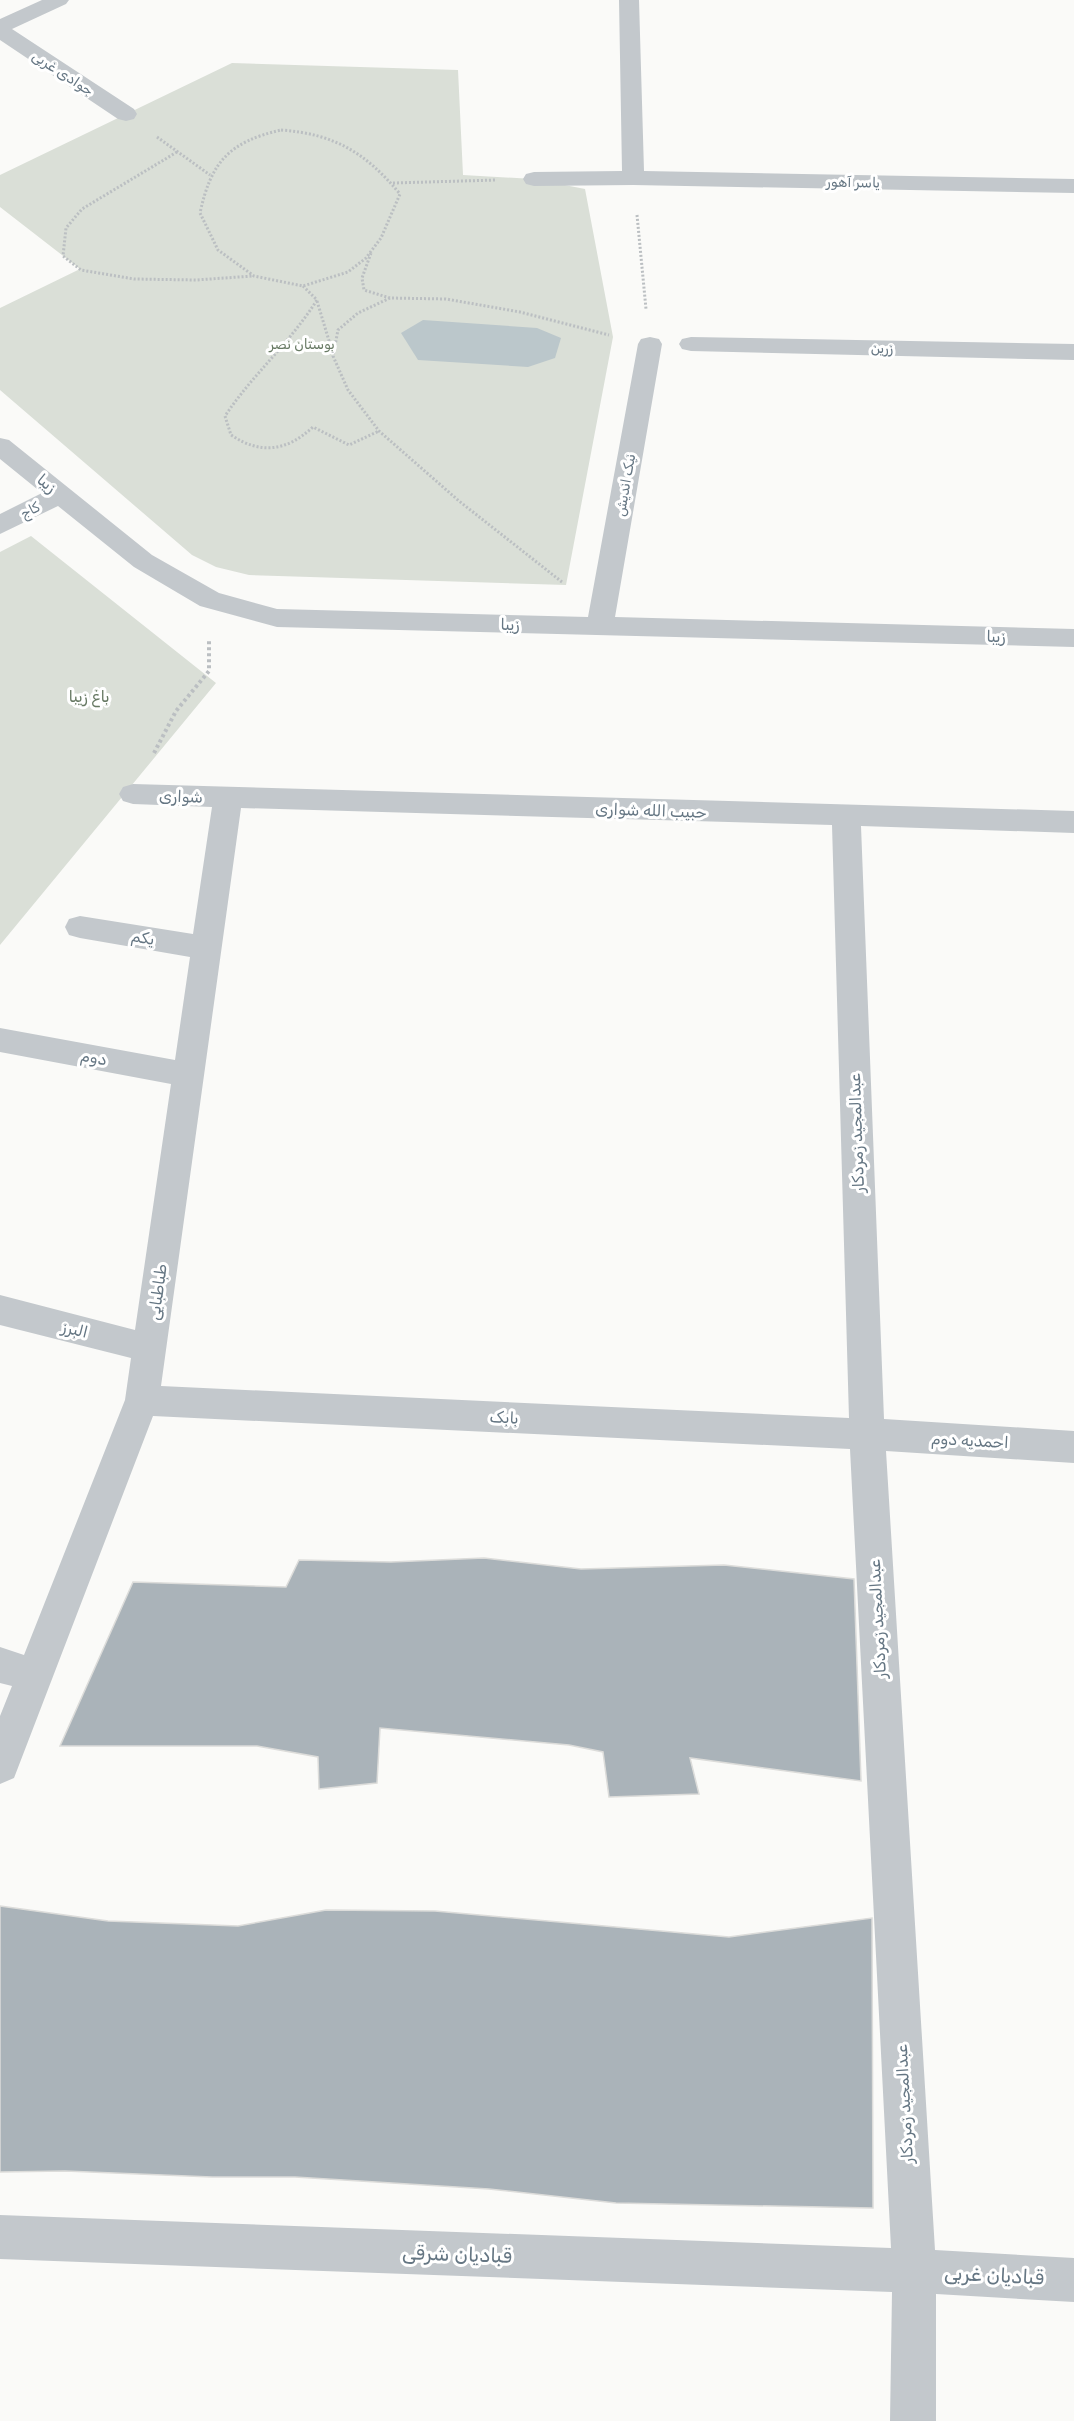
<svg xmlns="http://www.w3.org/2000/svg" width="1074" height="2421" font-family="Rubik,'Noto Naskh Arabic',sans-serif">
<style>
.green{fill:#dadfd7}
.water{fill:#bbc7cb}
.building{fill:#aab3b9;stroke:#dcdcda;stroke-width:1.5}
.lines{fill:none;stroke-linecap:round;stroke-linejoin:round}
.path-far1{stroke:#bbbfc2;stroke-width:3;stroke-dasharray:2 2;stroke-linecap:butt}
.path{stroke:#bbbfc2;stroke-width:4;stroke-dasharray:3 3;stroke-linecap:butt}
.minor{fill:#c3c8cc;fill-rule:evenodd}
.labels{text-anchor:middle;stroke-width:6;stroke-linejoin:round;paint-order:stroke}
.far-street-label{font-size:14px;fill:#657683;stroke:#fff}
.far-park-label{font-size:14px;fill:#687a64;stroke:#fff}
.street-label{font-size:16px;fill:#657683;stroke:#fff}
.park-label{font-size:16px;fill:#687a64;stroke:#fff}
.near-street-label{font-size:20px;fill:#657683;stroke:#fff}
</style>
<rect width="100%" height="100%" fill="#fafaf8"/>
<path class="green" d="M232 63 458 70 463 175 534 179 585 189 613 337 566 585 249 575 216 567 192 555 0 390V308L80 269 0 207V175Z
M31 536 216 683 0 945V552Z"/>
<path class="water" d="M423 320 537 328 561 338 555 358 528 367 418 360 401 333Z"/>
<path class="building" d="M484 1558 581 1569 724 1565 854 1579 861 1781 690 1758 699 1794 609 1797 603 1752 569 1745 380 1728 377 1783 319 1789 318 1757 257 1746H60L133 1582 286 1587 299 1560 391 1562Z
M0 1906 108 1921 238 1926 326 1910 435 1911 729 1937 872 1918 873 2208 616 2203 489 2189 295 2177H212L65 2171 0 2172Z"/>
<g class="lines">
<path class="path-far1" d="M281 130C335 134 366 153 400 194L381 238 366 258 348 272 303 286 254 276 218 250 200 213C211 162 229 142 281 130Z
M157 137 210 175
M177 152 82 209 66 228 63 256 81 270 134 279 196 280 253 276
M393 183 497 180
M637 215 646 309
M371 253 362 278 364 290 390 298
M303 286 317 300C289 344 253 374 225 416L231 435C261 455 287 451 313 427L349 445 379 431
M317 301 333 354
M562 582 459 501 379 431 348 390 333 356 338 330 358 313 390 298 446 299 520 312 609 335"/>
<path class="path" d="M154 753 176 711 209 671V640"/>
<path class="minor" d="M42 0H69L66 4 12 29 134 109 137 114 134 119 126 121 118 119 0 40V19Z
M619 0H639L644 171 1074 179V193L633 185 534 186 526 184 523 179 526 174 534 172 622 171Z
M650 337 659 339 662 344 615 617 1074 629V647L277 627 200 606 134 567 58 506 0 534V514L42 493 0 459V438L9 440 152 555 219 593 277 609 588 617 638 344 641 339Z
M691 337 1074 344V360L691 351 682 349 679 344 682 339Z
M133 784 1074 811V833L861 826 884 1419 1074 1431V1463L886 1451 935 2250 1074 2258V2302L936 2294V2421H890L892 2292 0 2259V2215L891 2248 850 1449 153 1416 19 1765 14 1778 0 1784V1716L12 1686 0 1683V1647L24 1655 125 1400 131 1358 0 1325V1295L135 1330 171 1084 0 1052V1028L175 1060 190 957 80 938 69 935 65 927 69 919 80 916 193 934 212 807 133 804 123 801 119 794 123 787ZM241 808 832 825 849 1418 161 1386Z"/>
</g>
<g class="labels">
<g class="far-street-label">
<text transform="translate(63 73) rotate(33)" y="5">جوادی غربی</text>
<text transform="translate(853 182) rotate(1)" y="5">یاسر آهور</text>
<text transform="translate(882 348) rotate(1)" y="5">زرین</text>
<text transform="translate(625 485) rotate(-80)" y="5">نیک اندیش</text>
<text transform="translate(30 510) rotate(-27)" y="5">کاج</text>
</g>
<g class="far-park-label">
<text x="302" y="349">بوستان نصر</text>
</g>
<g class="street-label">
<text transform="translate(47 483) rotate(39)" y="6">زیبا</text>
<text transform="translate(510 624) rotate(1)" y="6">زیبا</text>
<text transform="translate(996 636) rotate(1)" y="6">زیبا</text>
<text transform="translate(181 796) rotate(2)" y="6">شواری</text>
<text transform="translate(651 810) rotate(2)" y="6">حبیب الله شواری</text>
<text transform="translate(143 937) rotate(10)" y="6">یکم</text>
<text transform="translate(94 1057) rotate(11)" y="6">دوم</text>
<text transform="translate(856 1133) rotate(-92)" y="6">عبدالمجید زمردکار</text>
<text transform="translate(157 1292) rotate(-82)" y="6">طباطبایی</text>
<text transform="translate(75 1329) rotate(14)" y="6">البرز</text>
<text transform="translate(504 1417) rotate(3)" y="6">بابک</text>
<text transform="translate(970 1440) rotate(3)" y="6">احمدیه دوم</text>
<text transform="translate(877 1619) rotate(-93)" y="6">عبدالمجید زمردکار</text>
<text transform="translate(904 2104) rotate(-93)" y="6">عبدالمجید زمردکار</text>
</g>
<g class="park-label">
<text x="89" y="702">باغ زیبا</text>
</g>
<g class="near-street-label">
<text transform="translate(457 2254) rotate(2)" y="7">قبادیان شرقی</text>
<text transform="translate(994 2275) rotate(3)" y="7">قبادیان غربی</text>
</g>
</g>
</svg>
